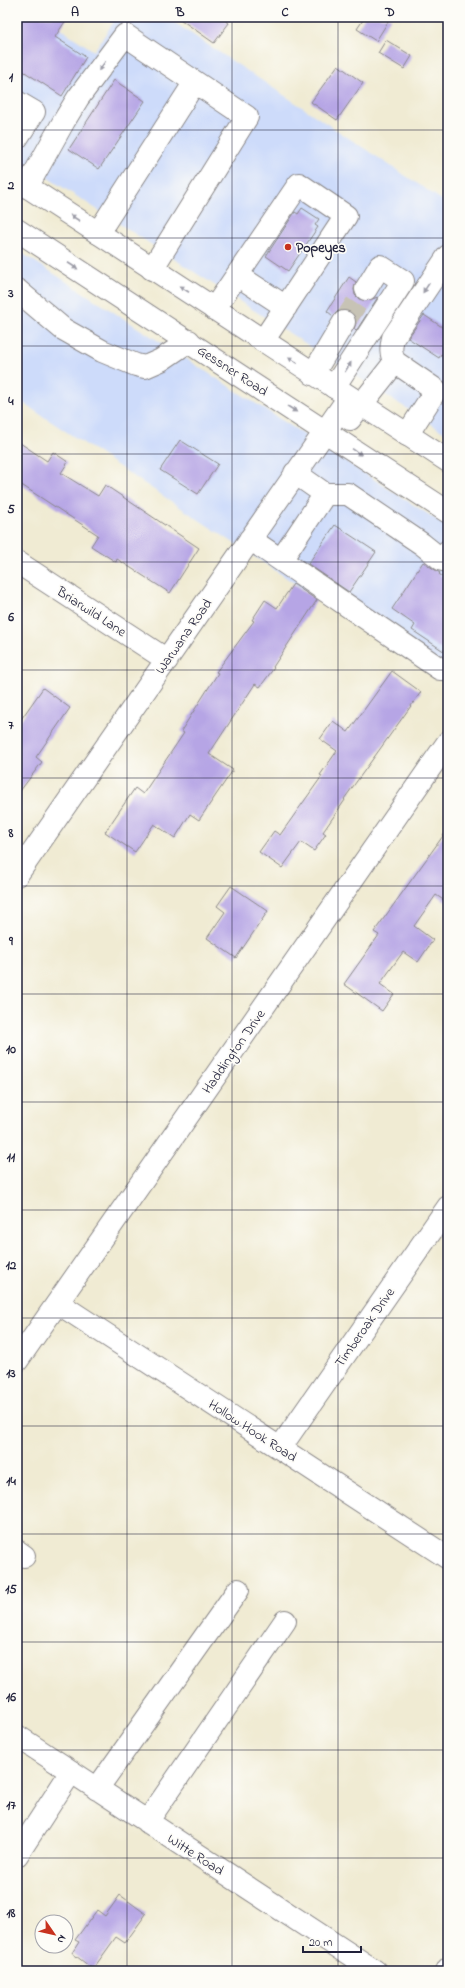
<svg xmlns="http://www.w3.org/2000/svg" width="465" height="1988" font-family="'Indie Flower',sans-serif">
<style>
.built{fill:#cddbfa}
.building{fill:#b6a5e5}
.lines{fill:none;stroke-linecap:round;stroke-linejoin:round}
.minor-tunnel{stroke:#c7c3b5;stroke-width:22;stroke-dasharray:22 11;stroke-linecap:butt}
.minor-casing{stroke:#898687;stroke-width:24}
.major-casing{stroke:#898687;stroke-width:24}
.minor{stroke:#fff;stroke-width:22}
.major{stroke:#fff;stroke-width:22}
.oneway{fill:#9c9ca7}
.grid{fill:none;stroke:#22223b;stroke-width:1;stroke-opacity:0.55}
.poi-dot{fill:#c8321e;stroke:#fdfcf7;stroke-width:1.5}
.labels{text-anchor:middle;stroke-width:3.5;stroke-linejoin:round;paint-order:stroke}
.poi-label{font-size:14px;font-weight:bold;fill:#22223b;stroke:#fdfcf7;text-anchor:start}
.street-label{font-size:14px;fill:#22223b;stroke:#fdfcf7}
.neatline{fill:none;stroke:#22223b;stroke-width:1.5}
.grid-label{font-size:13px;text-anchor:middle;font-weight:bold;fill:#22223b}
</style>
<rect width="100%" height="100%" fill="#fdfcf7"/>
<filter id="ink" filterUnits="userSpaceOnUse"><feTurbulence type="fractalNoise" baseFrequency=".025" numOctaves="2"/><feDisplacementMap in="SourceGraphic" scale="8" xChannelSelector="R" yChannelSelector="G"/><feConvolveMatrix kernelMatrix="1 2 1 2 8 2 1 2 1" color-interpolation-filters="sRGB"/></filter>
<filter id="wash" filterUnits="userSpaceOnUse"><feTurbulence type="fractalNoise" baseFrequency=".012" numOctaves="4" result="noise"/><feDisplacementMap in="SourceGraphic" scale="16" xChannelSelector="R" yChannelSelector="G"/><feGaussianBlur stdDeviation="0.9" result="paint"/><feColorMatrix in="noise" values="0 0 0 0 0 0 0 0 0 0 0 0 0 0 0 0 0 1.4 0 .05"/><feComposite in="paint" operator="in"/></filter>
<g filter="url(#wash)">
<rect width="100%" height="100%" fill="#f0ebd3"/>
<path class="built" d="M17 17H43L94 51 117 17H166L448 204V435L17 158Z
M17 250 448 527V685L17 399Z"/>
<g id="blocks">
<path class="building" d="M17 17H68L55 37 86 57 62 96 17 67Z
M177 17H221L229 23 214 43Z
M365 17H391L376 41 357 29Z
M386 40 412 56 404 69 378 53Z
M338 65 363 83 337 120 311 102Z
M114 80 145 101 99 169 69 149Z
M302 208 319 219 315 225 318 227 288 271 266 256 295 212 298 214Z
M349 277 356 282 354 289 355 295 359 299 366 301 378 297 356 331 354 329 356 323 355 316 351 312 344 310 338 311 333 316 327 311Z
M424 315 448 331V359L441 354 439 358 408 338Z
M180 440 218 464 198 494 160 470Z
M17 441 47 461 53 452 68 462 61 473 98 496 105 485 199 548 170 593 117 559 116 562 91 546 98 535 17 482Z
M335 525 376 552 349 592 308 564Z
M423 562 440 573 439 574 448 581V654L412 630 415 625 392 609Z
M293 584 317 600 273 667 274 668 260 687 255 684 209 754 233 770 199 820 190 814 175 838 154 824 135 852 105 832 135 788 143 794 184 733 181 731 218 673 216 672 254 621 252 620 265 600 277 608Z
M392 671 421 692 344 799 345 800 323 832 326 834 314 851 301 842 282 868 259 852 274 831 280 835 322 776 320 775 337 751 320 739 333 721 348 732Z
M43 688 70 708 36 757 42 762 17 795V725Z
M448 829V903L436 895 414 926 433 940 418 962 403 952 380 984 394 994 382 1011 344 984 379 935 374 932Z
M231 886 268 911 236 958 207 938 225 912 217 906Z
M120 1895 146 1914 125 1943 116 1937 93 1969 72 1953 79 1942 75 1940 97 1910 105 1916Z"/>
</g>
</g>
<g filter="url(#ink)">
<use href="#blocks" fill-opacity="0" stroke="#898687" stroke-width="1"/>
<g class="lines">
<path class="minor-tunnel" d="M344 322 366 289"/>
<g class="minor-casing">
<path id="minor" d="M17 102 34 112 17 138
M27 187 64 121 78 98 125 35 247 117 152 269
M98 233 195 82
M237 275 286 307
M17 290 63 329 102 351 136 365 145 367 161 360 189 341
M214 309 299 184 346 216 263 341
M395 362C390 354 391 347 393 338L448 256
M313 374 344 322
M334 387 403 281 380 266 366 289
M350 419 395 362 436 390 407 435
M295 473 325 494
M250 539 440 669H448
M281 560 325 494H348L422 544 442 560 448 551
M17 562 167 660
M17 875 349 397
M58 1303 448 1558
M17 1361 448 742
M280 1448 448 1207
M17 1551 24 1556
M17 1736 375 1971
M97 1789 238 1590
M147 1822 285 1621
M17 1855 71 1772
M447 1971 448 1969"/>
</g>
<g class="major-casing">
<path id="major" d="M17 180 448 461
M17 230 448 512"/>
</g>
<use href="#minor" class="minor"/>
<use href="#major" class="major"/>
</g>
<defs><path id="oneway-solid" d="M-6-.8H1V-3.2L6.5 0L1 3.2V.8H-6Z"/></defs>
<g class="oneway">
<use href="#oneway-solid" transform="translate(102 66) rotate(126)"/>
<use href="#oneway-solid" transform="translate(75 218) rotate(-147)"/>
<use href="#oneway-solid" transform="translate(73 266) rotate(33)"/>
<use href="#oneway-solid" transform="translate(426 288) rotate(123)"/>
<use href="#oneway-solid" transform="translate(184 289) rotate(-147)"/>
<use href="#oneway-solid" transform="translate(293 360) rotate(-147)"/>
<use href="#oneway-solid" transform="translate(348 367) rotate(-57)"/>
<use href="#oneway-solid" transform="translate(292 409) rotate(33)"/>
<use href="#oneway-solid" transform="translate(357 452) rotate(34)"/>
</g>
</g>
<path class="grid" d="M127 17V1971M232 17V1971M338 17V1971M17 130H448M17 238H448M17 346H448M17 454H448M17 562H448M17 670H448M17 778H448M17 886H448M17 994H448M17 1102H448M17 1210H448M17 1318H448M17 1426H448M17 1534H448M17 1642H448M17 1750H448M17 1858H448"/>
<circle class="poi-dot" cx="288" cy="247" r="4"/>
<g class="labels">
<g class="poi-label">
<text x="296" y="252">Popeyes</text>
</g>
<g class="street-label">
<text transform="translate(233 370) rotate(33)" y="5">Gessner Road</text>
<text transform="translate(92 611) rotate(33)" y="5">Briarwild Lane</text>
<text transform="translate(183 636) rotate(-55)" y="5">Warwana Road</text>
<text transform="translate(233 1051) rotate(-55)" y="5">Haddington Drive</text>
<text transform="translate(364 1327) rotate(-55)" y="5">Timberoak Drive</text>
<text transform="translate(253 1430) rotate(33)" y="5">Hollow Hook Road</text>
<text transform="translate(196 1854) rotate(33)" y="5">Witte Road</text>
</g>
</g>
<rect width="465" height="1988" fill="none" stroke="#fdfcf7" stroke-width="44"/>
<g transform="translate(54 1934) rotate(124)"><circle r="19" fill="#fdfcf7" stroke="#a5a5ac"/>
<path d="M0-3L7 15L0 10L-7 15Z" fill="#c8321e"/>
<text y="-6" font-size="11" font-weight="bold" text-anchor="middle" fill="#22223b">N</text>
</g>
<path d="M303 1946v6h58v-6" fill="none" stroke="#22223b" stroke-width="2"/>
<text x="309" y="1946" font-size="12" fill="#22223b" stroke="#fdfcf7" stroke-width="3" paint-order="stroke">20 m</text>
<rect x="22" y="22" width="421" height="1944" class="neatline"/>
<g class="grid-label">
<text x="75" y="16">A</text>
<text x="180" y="16">B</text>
<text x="285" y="16">C</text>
<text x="390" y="16">D</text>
<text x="11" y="81">1</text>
<text x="11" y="189">2</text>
<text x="11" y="297">3</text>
<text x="11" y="405">4</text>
<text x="11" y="513">5</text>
<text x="11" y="621">6</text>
<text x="11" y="729">7</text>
<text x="11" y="837">8</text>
<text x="11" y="945">9</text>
<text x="11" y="1053">10</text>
<text x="11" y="1161">11</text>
<text x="11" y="1269">12</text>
<text x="11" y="1377">13</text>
<text x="11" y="1485">14</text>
<text x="11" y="1593">15</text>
<text x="11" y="1701">16</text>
<text x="11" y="1809">17</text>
<text x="11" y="1917">18</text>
</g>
</svg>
